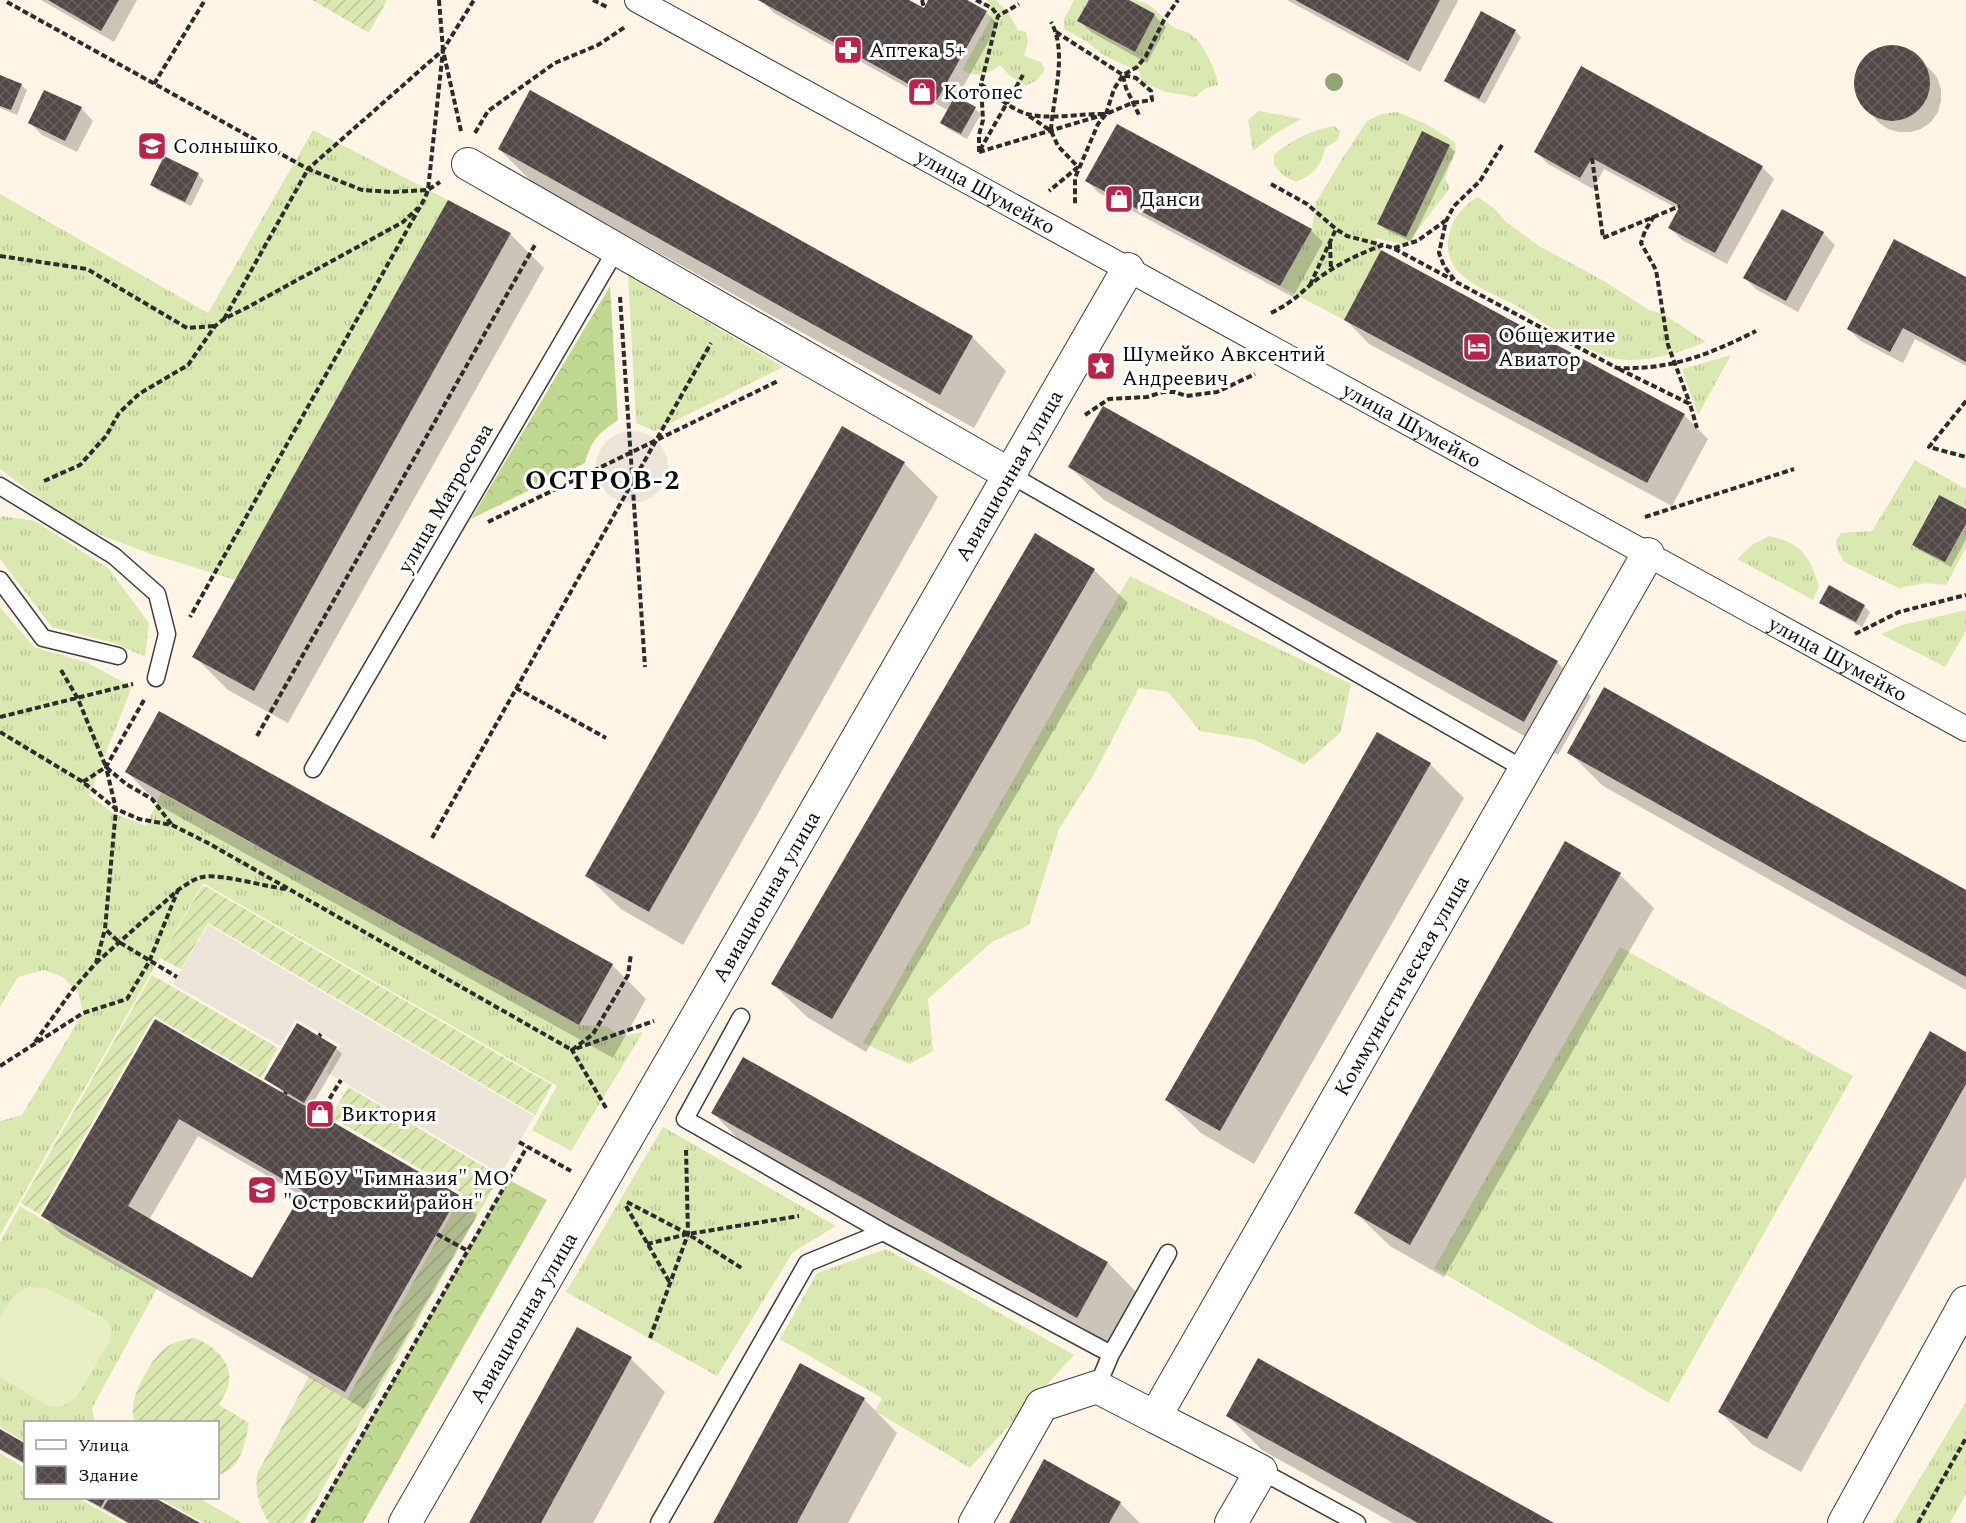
<svg xmlns="http://www.w3.org/2000/svg" width="1966" height="1523" font-family="Spectral,serif">
<style>
.grass{fill:url(#grass-tufts);fill-rule:evenodd}
.forest{fill:url(#forest-crowns)}
.garden{fill:url(#garden-furrows)}
.pitch{fill:#e9efc4}
.plaza{fill:#ece3d9}
.shadow{fill:#0003;fill-rule:evenodd}
.building{fill:url(#building-cross-hatch);fill-rule:evenodd}
.lines{fill:none;stroke-linecap:round;stroke-linejoin:round}
.service-casing{stroke:#3d3d3d;stroke-width:19}
.pedestrian-casing{stroke:#3d3d3d;stroke-width:26}
.minor-casing{stroke:#3d3d3d;stroke-width:34}
.path{stroke:#2c2c2c;stroke-width:4;stroke-dasharray:6 3;stroke-linecap:butt}
.service{stroke:#fff;stroke-width:16}
.pedestrian{stroke:#fff;stroke-width:24}
.minor{stroke:#fff;stroke-width:32}
.tree{fill:#92a377}
.labels{text-anchor:middle;stroke-width:6;stroke-linejoin:round;paint-order:stroke}
.poi-label{font-size:21px;fill:#0a0a0a;stroke:#fff;text-anchor:start}
.street-label{font-size:21px;fill:#0a0a0a;stroke:#fff}
.district-label{font-size:27px;font-weight:bold;letter-spacing:1.5px;fill:#0a0a0a;stroke:#fff}
</style>
<defs>
<pattern id="grass-tufts" width="24" height="20" patternUnits="userSpaceOnUse" patternTransform="scale(1.5)"><rect width="24" height="20" fill="#dae8b2"/><path d="M3 7l-1-3M5 7V3M7 7l1-3M15 17l-1-3M17 17v-4M19 17l1-3" fill="none" stroke="#bac698"/></pattern>
<pattern id="forest-crowns" width="20" height="18" patternUnits="userSpaceOnUse" patternTransform="scale(1.5)"><rect width="20" height="18" fill="#c1d892"/><path d="M2 6a3 3 0 1 1 6 0M12 15a3 3 0 1 1 6 0" fill="none" stroke="#a4b87d"/></pattern>
<pattern id="garden-furrows" width="10" height="10" patternUnits="userSpaceOnUse" patternTransform="scale(1.5)"><rect width="10" height="10" fill="#dae8b2"/><path d="M-1 1l2-2M0 10L10 0M9 11l2-2" fill="none" stroke="#bac698"/></pattern>
<pattern id="building-cross-hatch" width="8" height="8" patternUnits="userSpaceOnUse" patternTransform="scale(1.5)"><rect width="8" height="8" fill="#524947"/><path d="M0 0l8 8M0 8l8-8" fill="none" stroke="#665f5d"/></pattern>
</defs>
<rect width="100%" height="100%" fill="#fff5e7"/>
<path class="grass" d="M985 0H996L1009 14 1018 30 1026 32 1028 42 1024 56 1041 62 1045 70 1037 80 1026 86 1009 75 1000 65C987 75 977 78 962 70L990 20V3Z
M1074 0H1089L1078 21 1134 52 1155 14 1129 0C1151 0 1156 12 1172 26 1177 30 1183 30 1189 33 1202 40 1217 71 1218 85L1206 88 1195 97 1166 92 1141 82 1140 72 1105 56 1087 42 1064 29V19Z
M1259 111 1302 119 1276 133 1253 151 1248 120Z
M1397 112 1426 124 1455 142 1456 151 1445 178 1450 188 1406 245 1375 238 1381 250 1344 320 1280 286 1312 229 1316 202 1344 156 1367 121 1382 114ZM1422 132 1450 146 1405 237 1377 223Z
M1334 126 1340 131 1338 140 1325 148C1322 165 1312 176 1296 182L1284 176 1274 165V155C1291 140 1311 130 1334 126Z
M313 130 448 200 235 580 151 554 76 526 0 469V194L208 313Z
M1478 197 1495 209 1505 221 1539 246 1604 281 1649 310 1663 314 1706 342C1678 353 1648 363 1617 359 1591 355 1547 325 1524 310 1494 291 1436 280 1450 231 1454 216 1465 205 1478 197Z
M628 275 783 367 655 431 636 423Z
M1731 355 1698 415 1682 369Z
M1915 460 1966 489V509L1938 495 1912 545 1945 562 1966 524V548L1946 585 1926 583 1899 588 1844 562 1837 549 1836 540 1841 533 1872 531Z
M2 516 35 521 109 569 149 623 145 657 117 644 52 627 0 559V518Z
M1769 536C1801 543 1810 556 1819 586L1813 600 1737 559 1752 545Z
M1130 576 1351 684 1341 732 1304 765 1255 740 1200 731 1168 692 1139 688 1094 774 1059 829 1029 925 992 942 928 999 933 1051 910 1064 863 1043Z
M0 607 34 647 88 663 132 687 89 795 113 813 146 826 161 793 579 1025 605 1026 622 1036 643 1032 571 1151 532 1130 557 1086 203 883 0 1235V1121L22 1115 83 1013 79 994 63 977 44 970 18 977 0 1007Z
M1966 610V631L1945 667 1881 634 1902 625Z
M1620 947 1853 1076 1668 1403 1434 1268Z
M663 1127 836 1226 793 1252 717 1376 566 1292Z
M20 1206 158 1287 92 1408 95 1422H26L25 1442 0 1427V1242Z
M886 1249 1074 1355 970 1468 875 1411 882 1398 780 1339 817 1273Z
M1966 1402V1494L1950 1523H1893Z
M0 1453 25 1468 26 1498H78L123 1523H0Z
M159 1498H199L242 1523H204Z"/>
<path class="forest" d="M610 286 618 420C599 433 591 440 585 463L471 519Z
M509 1180 547 1200 363 1523H312Z"/>
<path class="garden" d="M312 0H387L369 33Z
M203 885 552 1085 535 1115 208 923 181 969 160 958Z
M152 975 278 1048 261 1078 154 1016 39 1214 21 1203Z
M348 1087 500 1176 303 1523H269C259 1507 255 1492 257 1474L309 1376 347 1399 463 1194 331 1117Z
M194 1338C212 1344 233 1361 229 1383 228 1390 222 1398 219 1405L249 1423C245 1443 241 1470 218 1475V1422H135C125 1405 149 1362 163 1350 172 1342 182 1340 194 1338Z"/>
<path class="pitch" d="M28 1287 47 1288 104 1318 112 1327 110 1341 76 1398 62 1406H48L0 1377V1318L12 1297Z"/>
<path class="plaza" d="M596 467a36 36 0 1 1 72 0a36 36 0 1 1-72 0Z
M208 925 534 1116 501 1174 326 1072 341 1045 296 1019 280 1046 173 984Z"/>
<path class="shadow" d="M41 0H137L114 42Z
M906 0 924 10 930 0H964L986 12 998 24 957 98 975 109 981 114 967 139 948 129 942 123 949 111 774 13 762 1Z
M1091 0H1126L1154 15 1166 27 1147 63 1091 32 1079 20Z
M1287 0H1457L1458 1 1420 72Z
M1482 14 1516 32 1521 37 1485 104 1451 86 1446 80Z
M1892 46 1905 48 1916 54 1937 77 1941 89V101L1938 112 1931 122 1921 129 1911 132H1899L1888 129 1878 122 1858 99 1855 88V76L1860 64 1868 54 1880 48Z
M0 76 21 85 27 90 17 115 0 108Z
M81 108 93 121 77 152 42 135 30 123Z
M1422 133 1450 147 1455 152 1411 242 1385 229 1379 223Z
M499 149 972 337 1006 371 974 428 533 183Z
M1536 152 1762 167 1774 179 1727 264 1682 240 1670 228 1680 210 1604 169 1593 189 1548 164Z
M165 158 198 175 204 180 191 206 157 190 152 184Z
M1087 181 1311 230 1323 242 1293 297 1099 193Z
M1823 233 1835 245 1798 312 1757 290 1745 278Z
M510 234 544 268 288 723 228 690 194 656Z
M1966 279V366L1915 339 1903 363 1861 341 1848 329Z
M1346 320 1684 415 1708 439 1672 506 1369 344Z
M842 428 904 463 938 497 683 945 621 909 587 876Z
M1070 467 1557 662 1591 696 1558 755 1104 500Z
M1966 511V539L1951 567 1919 550 1914 544Z
M1094 570 1128 603 866 1052 807 1017 773 984Z
M1821 602 1864 606 1870 612 1862 627 1827 608Z
M1569 752 1966 892V990L1603 786Z
M1430 764 1464 798 1254 1164 1201 1133 1167 1100Z
M127 772 612 965 646 999 613 1058 160 806Z
M1566 843 1620 875 1654 908 1444 1277 1390 1246 1356 1213Z
M155 1021 280 1093 281 1090 266 1079 336 1048 342 1054 309 1110 458 1196 477 1215 364 1409 61 1234 43 1216ZM198 1136 302 1196 253 1280 149 1220Z
M1966 1053V1177L1801 1472 1753 1445 1719 1411Z
M744 1059 1108 1263 1141 1297 1111 1351 746 1147 713 1113Z
M631 1359 665 1392 593 1523H470Z
M864 1399 897 1433 848 1523H715Z
M1228 1416 1551 1523H1393L1262 1450Z
M0 1430 26 1445V1465L0 1450Z
M82 1498H152L197 1523H127Z
M1120 1503 1140 1523H1010Z"/>
<path class="building" d="M48 0H119L101 31Z
M758 0H909L924 8 928 0H967L987 11 937 100Z
M1089 0H1129L1155 14 1135 52 1077 21Z
M1295 0H1440L1408 61Z
M1481 11 1516 30 1479 99 1444 81Z
M1854 83a38 38 0 1 1 76 0a38 38 0 1 1-76 0Z
M1581 66 1763 166 1715 253 1668 228 1680 206 1592 158 1580 178 1534 152Z
M0 75 22 84 11 110 0 106Z
M44 90 82 107 65 141 28 123Z
M530 90 973 336 940 395 498 149Z
M955 96 976 107 961 134 940 123Z
M1117 124 1312 229 1280 286 1085 181Z
M1422 131 1450 145 1406 237 1377 224Z
M164 156 199 173 185 202 150 185Z
M448 200 511 233 254 691 192 657Z
M1782 209 1824 232 1786 301 1743 278Z
M1894 239 1966 277V362L1903 328 1890 352 1847 329Z
M1381 250 1685 414 1647 483 1344 320Z
M1103 406 1558 661 1524 722 1068 467Z
M842 426 905 462 649 912 585 876Z
M1939 495 1966 509V524L1945 562 1912 545Z
M1035 533 1095 569 832 1019 771 984Z
M1829 585 1865 605 1856 622 1819 603Z
M1604 687 1966 890V977L1567 753Z
M159 711 613 964 579 1025 125 772Z
M1377 732 1431 763 1220 1131 1165 1100Z
M1565 841 1621 873 1410 1245 1354 1213Z
M155 1019 459 1195 345 1392 41 1216ZM179 1119 303 1191 252 1278 128 1206Z
M297 1023 337 1047 304 1103 264 1079Z
M1930 1031 1966 1052V1084L1767 1439 1718 1412Z
M743 1057 1108 1262 1077 1318 711 1113Z
M577 1327 632 1357 541 1523H469Z
M1258 1358 1554 1523H1418L1226 1416Z
M800 1363 865 1398 797 1523H713Z
M0 1429 26 1444V1464L0 1449Z
M1044 1459 1121 1502 1109 1523H1009Z
M84 1498H106L101 1507Z
M109 1498H155L200 1523H129L103 1508Z"/>
<g class="lines">
<g class="service-casing">
<path id="service" d="M1009 474 1524 769
M0 486 114 556 157 594 167 634 156 678
M0 580 43 638 118 656
M313 769 616 250
M741 1017 685 1119 883 1232 1111 1354
M1097 1387 1111 1354 1168 1253
M1261 1471 1357 1523
M659 1523 807 1263 883 1232"/>
</g>
<g class="pedestrian-casing">
<g id="pedestrian">
<path id="s1" d="M637 0 1966 729"/>
</g>
</g>
<g class="minor-casing">
<g id="minor">
<path d="M468 164 1009 474"/>
<path id="s2" d="M405 1523 1128 269"/>
<path d="M975 1523 1042 1405 1097 1387 1155 1417"/>
<path id="s3" d="M1231 1523 1261 1471 1155 1417 1648 554"/>
<path d="M1844 1523 1966 1302"/>
</g>
</g>
<path class="path" d="M439 0 443 50
M593 0 607 7
M922 0 924 8
M976 0 992 8 998 16
M7 2 308 169 443 50 428 190 425 198 190 617
M1056 32 1123 75 1136 78 1151 91 1152 100 1132 103 1106 114 1098 124 1075 178V205
M1123 76 1126 88 1139 115
M154 84 205 0
M1106 114 1114 89 1123 75 1137 67 1146 56 1164 20 1178 0
M1029 116 1051 131 1058 146 1078 167 1049 191
M1051 130C1053 97 1068 52 1051 22
M461 131 443 50 474 0
M475 133 488 111 555 63 598 45 625 27
M1502 145 1480 181 1454 206 1446 221 1439 253 1444 266 1456 282 1617 368C1671 370 1708 355 1756 331
M980 150 1023 75
M979 152 1106 114C1082 113 1046 121 1024 113 1008 107 994 94 981 84
M979 152V135L983 120 981 84 998 16 1019 4
M1592 158 1603 238 1680 206
M1271 184 1307 204 1336 229 1347 236 1382 245
M1654 216 1645 231 1641 243 1656 270 1668 345 1690 404
M1330 243 1331 271
M1394 248 1417 241 1445 221
M0 256 87 269 187 328 215 326
M1310 285 1336 229
M620 297 645 667
M1271 313C1286 306 1297 297 1309 286 1329 268 1358 254 1383 245L1393 248 1453 280
M224 319 308 169 362 190 392 192 428 190 440 182
M1619 369 1690 404 1697 428
M1966 401 1929 447 1966 457
M1085 415 1109 399 1147 397 1163 392H1175L1186 396 1217 392 1255 374
M44 481 80 465 106 436 119 413 139 394 188 365 215 326 224 319 248 307 403 222 418 208
M1645 517 1794 469
M488 522 778 381
M1855 634 1899 612 1966 595
M61 670 78 699 106 767 126 784 152 799 172 825
M516 688 606 738
M144 700 106 767 116 809 105 929 119 942 177 977
M0 717 133 684
M0 732 83 782 116 809 139 819 172 825 208 843 572 1050 593 1034 628 975 631 954
M257 736 536 243
M83 782 106 767
M432 838 711 343
M96 963 178 890C186 885 193 879 203 877 219 873 266 887 286 889
M319 1036 321 1034
M35 1042 74 988 96 963 105 929
M0 1066 83 1013 127 999 149 962 178 890
M285 1094 286 1092
M606 1108 572 1050 654 1021
M320 1114 341 1080
M519 1142 571 1171
M627 1202 688 1234 743 1269
M626 1206 670 1283
M437 1234 468 1251
M647 1244 688 1234 799 1216
M650 1338 688 1234 686 1150
M312 1523 527 1147
M1918 1523 1966 1438"/>
<use href="#service" class="service"/>
<use href="#pedestrian" class="pedestrian"/>
<use href="#minor" class="minor"/>
</g>
<circle class="tree" cx="1334" cy="82" r="9"/>
<defs>
<g id="pharmacy-square" transform="scale(1.5)"><rect x="-9" y="-9" width="18" height="18" rx="4" fill="#b8244c" stroke="#fff"/><path d="M-2-6h4v4h4v4h-4v4h-4v-4h-4v-4h4Z" fill="#fff"/></g>
<g id="shop-square" transform="scale(1.5)"><rect x="-9" y="-9" width="18" height="18" rx="4" fill="#b8244c" stroke="#fff"/><path d="M-5-2.5h2.3a2.7 3.5 0 0 1 5.4 0H5L5.5 6h-11ZM-1.5-2.5h3a1.5 2.3 0 0 0-3 0Z" fill="#fff"/></g>
<g id="school-square" transform="scale(1.5)"><rect x="-9" y="-9" width="18" height="18" rx="4" fill="#b8244c" stroke="#fff"/><path d="M0-5L7-2L0 1L-7-2ZM-4 1L0 2.5L4 1V4Q0 6-4 4Z" fill="#fff"/></g>
<g id="hotel-square" transform="scale(1.5)"><rect x="-9" y="-9" width="18" height="18" rx="4" fill="#b8244c" stroke="#fff"/><path d="M-6-4.5h1.5V1H6V5H4.5V3h-9V5H-6ZM-4 0a1.8 1.8 0 1 1 3.6 0ZM.5 0V-2.5h3Q6-2.5 6 0Z" fill="#fff"/></g>
<g id="sight-square" transform="scale(1.5)"><rect x="-9" y="-9" width="18" height="18" rx="4" fill="#b8244c" stroke="#fff"/><path d="M0-6L1.8-2.2L6-1.7L2.9 1.2L3.7 5.4L0 3.3L-3.7 5.4L-2.9 1.2L-6-1.7L-1.8-2.2Z" fill="#fff"/></g>
</defs>
<g fill-rule="evenodd">
<use href="#pharmacy-square" x="848" y="50"/>
<use href="#shop-square" x="922" y="92"/>
<use href="#school-square" x="152" y="146"/>
<use href="#shop-square" x="1119" y="199"/>
<use href="#hotel-square" x="1477" y="347"/>
<use href="#sight-square" x="1101" y="366"/>
<use href="#shop-square" x="320" y="1114"/>
<use href="#school-square" x="262" y="1190"/>
</g>
<g class="labels">
<g class="poi-label">
<text x="869" y="57">Аптека 5+</text>
<text x="943" y="99">Котопес</text>
<text x="173" y="153">Солнышко</text>
<text x="1140" y="206">Данси</text>
<text x="1498" y="342">Общежитие<tspan x="1498" dy="24">Авиатор</tspan></text>
<text x="1122" y="361">Шумейко Авксентий<tspan x="1122" dy="24">Андреевич</tspan></text>
<text x="341" y="1121">Виктория</text>
<text x="283" y="1185">МБОУ "Гимназия" МО<tspan x="283" dy="24">"Островский район"</tspan></text>
</g>
<g class="street-label">
<text dy="7" stroke="none"><textPath href="#s1" startOffset="398">улица Шумейко</textPath></text>
<text dy="7" stroke="none"><textPath href="#s1" startOffset="884">улица Шумейко</textPath></text>
<text dy="7" stroke="none"><textPath href="#s2" startOffset="1209">Авиационная улица</textPath></text>
<text transform="translate(445 498) rotate(-60)" y="7">улица Матросова</text>
<text dy="7" stroke="none"><textPath href="#s1" startOffset="1370">улица Шумейко</textPath></text>
<text dy="7" stroke="none"><textPath href="#s2" startOffset="723">Авиационная улица</textPath></text>
<text dy="7" stroke="none"><textPath href="#s3" startOffset="676">Коммунистическая улица</textPath></text>
<text dy="7" stroke="none"><textPath href="#s2" startOffset="237">Авиационная улица</textPath></text>
</g>
<g class="district-label">
<text x="603" y="489">ОСТРОВ-2</text>
</g>
</g>
<rect x="24" y="1421" width="195" height="78" fill="#ffffff" stroke="#9d9d9d" stroke-width="1.5"/>
<rect x="36" y="1440" width="30" height="9" fill="#ffffff" stroke="#9d9d9d" stroke-width="1.5"/>
<text x="78" y="1451" font-size="18" fill="#0a0a0a">Улица</text>
<rect x="36" y="1466" width="30" height="18" fill="url(#building-cross-hatch)" stroke="#9d9d9d" stroke-width="1.5"/>
<text x="78" y="1481" font-size="18" fill="#0a0a0a">Здание</text>
</svg>
